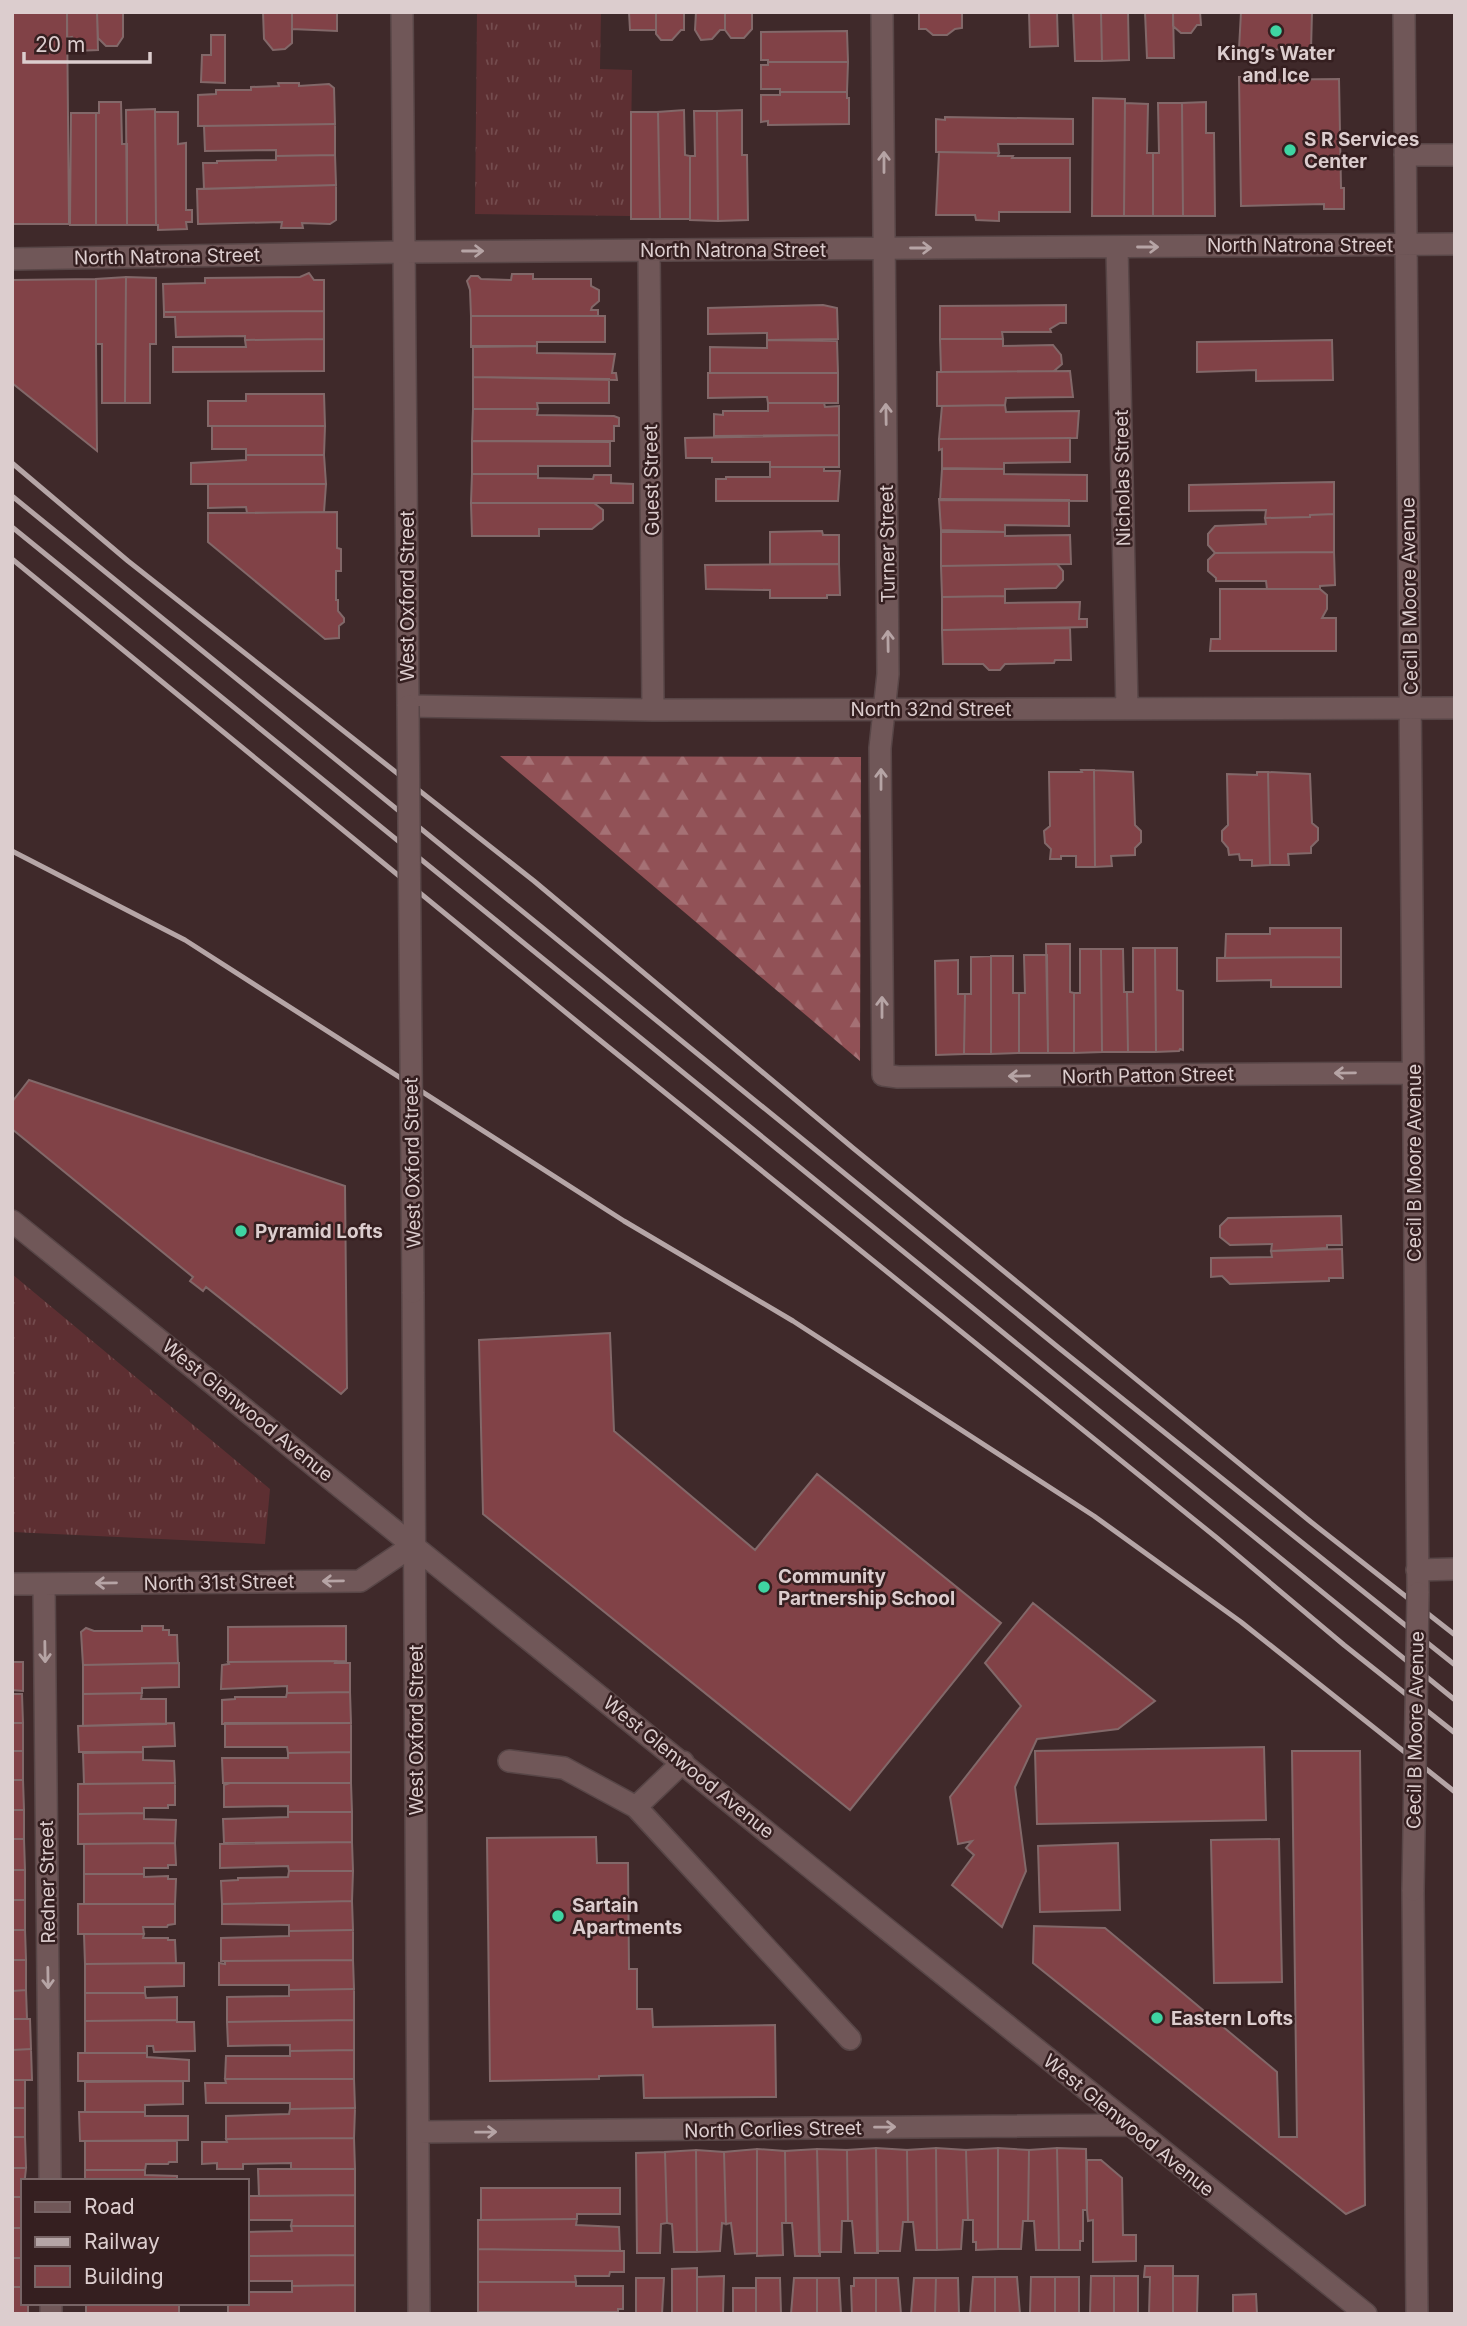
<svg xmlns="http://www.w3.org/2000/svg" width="1467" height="2326" font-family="Inter,sans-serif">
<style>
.grass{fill:url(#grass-tufts)}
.forest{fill:url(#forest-firs)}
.building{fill:#814247;stroke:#826869;stroke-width:2}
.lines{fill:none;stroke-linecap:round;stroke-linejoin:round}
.minor-casing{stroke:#584647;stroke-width:24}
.minor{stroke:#705758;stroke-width:21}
.rail{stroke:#b5a5a6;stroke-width:5}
.minor-bridge-casing{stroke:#584647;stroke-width:24;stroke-linecap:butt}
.minor-bridge{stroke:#705758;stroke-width:21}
.oneway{stroke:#b6a4a5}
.poi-dot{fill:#3fd4a2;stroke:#351f20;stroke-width:2.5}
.labels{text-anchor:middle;stroke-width:5;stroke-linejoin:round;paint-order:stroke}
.poi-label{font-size:19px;font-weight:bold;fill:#dccdce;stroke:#351f20;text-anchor:start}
.street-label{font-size:19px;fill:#dccdce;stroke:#351f20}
</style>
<defs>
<pattern id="grass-tufts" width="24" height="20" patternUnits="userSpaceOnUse" patternTransform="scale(1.75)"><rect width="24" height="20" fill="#5d2f32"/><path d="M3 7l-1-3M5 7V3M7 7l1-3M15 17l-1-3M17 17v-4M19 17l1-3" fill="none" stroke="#744c4e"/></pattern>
<pattern id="forest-firs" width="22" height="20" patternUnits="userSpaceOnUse" patternTransform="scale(1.75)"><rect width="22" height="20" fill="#915156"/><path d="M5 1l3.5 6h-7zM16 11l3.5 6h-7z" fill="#a57175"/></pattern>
</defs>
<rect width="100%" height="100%" fill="#3f292a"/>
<path class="grass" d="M477 12H601L600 69 632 70 630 216 475 214Z
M12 1274 270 1489 265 1544 12 1532Z"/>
<path class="forest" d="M500 756 861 757 860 1061Z"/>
<path class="building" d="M12 12H67L69 224H12Z
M67 12H97L98 50 75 51 74 41 72 37 67 38Z
M97 12H123V37L117 46H106L98 38Z
M263 12H292V43L285 49 273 50 264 39Z
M292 12H337V31L292 29Z
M629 12H656V30H630Z
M656 12H684V30H681L672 40H661L656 34Z
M696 12H725V30H720L712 39 701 40 695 30Z
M725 12H752V29L744 38H731L725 30Z
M919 12H962V28L955 29 947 35H933L926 29H919Z
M1029 12H1057L1058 46 1030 47Z
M1073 12H1101L1102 61H1075Z
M1101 12H1128L1129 60 1102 61Z
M1145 12H1173L1174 58H1147Z
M1173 12H1200L1201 25H1197L1191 33H1181L1173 26Z
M1241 12H1312L1311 50 1239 49Z
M847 31 848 62H768V60H761V32Z
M211 35H225V83L201 82 202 55H211Z
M768 62H848L847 92H780V89H761V65H768Z
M1239 77H1255V80L1339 79 1341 188H1344V209H1324V204L1241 206Z
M278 83H299V86L329 84 334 88 335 124 198 126V95L216 94V90H251V87L279 86Z
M780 92H847V98H849V124L768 125V121L761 122V95H780Z
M1093 98 1125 99 1124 216H1092Z
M99 102H121L122 144H127V225H96V113H99Z
M1206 102V133H1214L1215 216H1183L1182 103Z
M1125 103 1148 104 1147 153H1153V216H1124Z
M1158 103H1182L1183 216H1153V153H1159Z
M155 109 156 225H127L126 110Z
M684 110 685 155 690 156V219H660L658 112Z
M742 110V155H747L748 220 718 221 717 111Z
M694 111H717L718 221 690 220V156H695Z
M155 112H178V144L186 143V210H192V222H186L187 229 158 230V225H156Z
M631 112H658L660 219H631Z
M71 113H96V225H70Z
M945 117 1073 119V144H998L999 153 936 152V119L945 120Z
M335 124V155L276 156V150L205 151 204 126Z
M939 152 999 153 998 156H1013L1012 158H1070V212H999V221L976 220 975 215H936Z
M335 155 336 185 204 189 203 163H217V161L276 160V156Z
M336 185V220L330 224 302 223 303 228H281L282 222 198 224 197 189Z
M309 273 314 280H324V311L164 312 163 284 205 283V278L300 277Z
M512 274H533V279H591V286L599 290V301L592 307 591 310H598V316H471L470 290 467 281 471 276H478L481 279 511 280Z
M126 277 125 403H102V344H96V279Z
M126 277 156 278V344H150V403H125Z
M96 279V344L97 451 12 383V280Z
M823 305 837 308 838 339 767 340V333L708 334V308Z
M1066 305V323H1060L1050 329 1051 332H1002L1003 339H940V306Z
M324 311V339L245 340V336L176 337 175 317H164V312Z
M471 316H605V342H537V346L471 347Z
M324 339V371L173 372V347H246L245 340Z
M940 339H1003V346L1053 345 1061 355 1062 364 1054 371 941 372Z
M767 340 837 341 838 373H710V347L767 348Z
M1332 340 1333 380 1256 381V370L1197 372V342Z
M473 346H537V353L615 354 612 373H616L617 380 473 377Z
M1070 371 1073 397 1006 398 1005 405 937 406V372Z
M708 373H838V403H768L767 397 708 398Z
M473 377 609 379V403H537L538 409H473Z
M246 394H324L325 426H208V401H246Z
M768 403H824L825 407 839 406V435L714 436V414L723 415V411H768Z
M1005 405 1006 412 1079 411 1077 438 939 439 942 406Z
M473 409H538L537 415 614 416 619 418V426H614V441H472Z
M212 426H325L324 455H246V449H212Z
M839 435V467H770V462H712V458H686L685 438Z
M1070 438V462L1004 463V469L942 468V449L939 450V439Z
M472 441 610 442V466H538V474H472Z
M246 455H324L326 484H191V463L246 460Z
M770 467H824V471H840L838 501H716V479H726V477H770Z
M942 469H1004V474L1087 475V501L940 500Z
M472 474H538V478L593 479 594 475H611V483L633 484V503H471Z
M1334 482V514L1310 515V517L1265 518 1266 510 1189 511V485Z
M208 484H326L324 512 247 513 246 507 208 508Z
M939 499 1069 500V526L1005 525V532L941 530Z
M471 503H594L603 510V520L592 529H539V536H472Z
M337 512V548L341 549V571H336V600H338V611L344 618V622L339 626V638L325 639 208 542V513Z
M1334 514V552L1215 553 1208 545V534L1215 526 1266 524 1265 518 1310 517V515Z
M822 531 823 535H839V564H770V532Z
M941 532H1005V536L1070 535 1071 564 941 566Z
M1334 552 1335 585 1320 586V589H1267L1266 581H1216V578L1208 571V560L1215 553Z
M839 564 840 595H827V598H770V590L706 589 705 565Z
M1057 564 1063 571V580L1056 588 1005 589V596L942 597 941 566Z
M1220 589H1320L1327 595V609L1322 618H1336V651H1210L1211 639H1220Z
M1005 596V603L1080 602 1079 619H1087V627L942 630V597Z
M1070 628 1071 660H1055L1054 663 1005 664 1000 670H989L983 664H943L942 630Z
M1081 770H1094L1095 867H1076V856H1061V859H1050L1051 849 1045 843 1044 831 1050 826 1049 772H1082Z
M1094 770 1133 772 1135 825 1141 831V842L1135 848V855L1111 856 1112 866 1095 867Z
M1257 772H1268L1270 865 1252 866V860H1240L1239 854 1229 855 1228 848 1222 841V831L1228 825 1227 774 1257 775Z
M1268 772 1310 774 1312 823 1318 828V840L1311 847V853L1288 854 1289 865H1270Z
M1270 928H1341V957L1225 958 1226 934H1270Z
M1046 944H1070V992L1074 993V1053H1048Z
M1133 948H1155L1156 1052H1128L1127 992H1133Z
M1155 948H1177V990L1183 991V1050L1180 1049 1179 1051 1156 1052Z
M1080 949H1101L1102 1052 1074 1053V993H1080Z
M1101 949H1123L1124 992H1127L1128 1052H1102Z
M1024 955H1047L1048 1053H1019V993H1025Z
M991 956V1054H964L965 994H971V957Z
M991 956H1013V993H1019V1053L991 1054Z
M1341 957V987H1271V980L1217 981V958Z
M958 960V994H965L964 1054 936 1055 935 961Z
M29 1080 345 1186 347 1388 341 1394 206 1287 203 1291 190 1281 193 1277 12 1129V1102Z
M1341 1216 1342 1245H1327V1248L1271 1251 1272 1244 1230 1245 1220 1237V1226L1228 1218Z
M1342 1249 1343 1278H1329V1281L1230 1284 1222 1276 1211 1277V1258L1272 1257 1271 1251Z
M610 1333 614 1431 755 1550 817 1474 1001 1623 850 1810 483 1514 479 1340Z
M1033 1603 1155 1701 1118 1729 1037 1739 1015 1787 1026 1871 1002 1927 952 1885 974 1855 966 1848 972 1841 958 1844 950 1797 1021 1706 985 1663Z
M142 1626H163V1630H169V1635H177L178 1663 83 1665 81 1632 86 1628 94 1631H142Z
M346 1626V1661L228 1662V1627Z
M336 1661 335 1663H350V1692L287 1693V1686L221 1689 222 1665 229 1664 228 1662Z
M12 1662H23V1691L12 1690Z
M179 1663V1687L142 1688V1693L83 1694V1665Z
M12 1690 13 1694H22L23 1723H12Z
M350 1692 351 1723 222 1724V1700L235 1699V1697H286L287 1693Z
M142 1693 141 1699H166V1724L83 1726V1694Z
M12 1723H23V1751H12Z
M174 1723 175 1746 143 1747V1752H79L78 1726Z
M225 1723H351V1752L288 1753 287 1747H225Z
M1264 1747 1266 1820 1037 1824 1035 1751Z
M12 1751H23V1780H12Z
M1292 1751H1360L1365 2205 1346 2214 1033 1963 1034 1926 1105 1928 1277 2072 1279 2137H1297Z
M143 1752V1760L174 1761 175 1783 84 1784 83 1753Z
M351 1752V1783H223L222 1758H288V1753Z
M12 1780H23L24 1810H12Z
M175 1783V1805H168V1808H144V1813L78 1814V1784Z
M230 1783H351L352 1812H288V1806L224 1807V1785Z
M12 1810H24V1839H12Z
M288 1812H352V1842L224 1843 223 1819 288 1817Z
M144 1813V1819L176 1820 175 1843 78 1844V1814Z
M596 1837 597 1863H628L629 1969H637V2009H652L653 2027 775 2025 776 2097 644 2098 643 2075 599 2076V2079L490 2081 487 1838Z
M12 1839H24L25 1870H12Z
M1279 1839 1282 1982 1214 1983 1211 1840Z
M352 1842 353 1871H289L288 1866 220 1868V1844Z
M175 1843 176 1865H168V1868H144V1874H84V1844Z
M1118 1843 1120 1910 1040 1912 1038 1846Z
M12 1870H25V1900H12Z
M289 1871H353L352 1901 222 1904 221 1881 238 1880V1878L288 1877Z
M84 1874H144V1877L168 1876V1879H176L175 1904H84Z
M12 1900H25V1930H12Z
M352 1901 353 1930 289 1931V1925L222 1924V1904Z
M78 1904H175V1924L168 1925 167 1927H143L144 1934H78Z
M12 1930H25L26 1960H12Z
M353 1930V1960L221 1961V1938L289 1936V1931Z
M84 1934H144L143 1938H168V1940H175L176 1963 85 1964Z
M12 1960H26V1990L12 1991Z
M353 1960 354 1989 289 1990V1985H219V1963L225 1964V1961Z
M184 1963V1986L145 1987V1993H85V1964Z
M354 1989V2020L227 2022V1997L289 1996V1990Z
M26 1990 27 2019H12V1991Z
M85 1993H145L146 1998 177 1997V2020L85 2021Z
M12 2019H30L31 2049 12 2050Z
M177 2020V2022H194L195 2051 154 2052 153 2046H147V2053H85V2021Z
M354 2020V2050L290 2051V2045L228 2046 227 2022Z
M31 2049 32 2080H12V2050Z
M354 2050V2079H225L226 2056H290V2051Z
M78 2053H147V2057L189 2060V2081H78Z
M225 2079H354L355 2108 290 2109V2103H206L205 2083H226Z
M12 2080H25V2108H12Z
M183 2081V2104L145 2105V2112H85V2082Z
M12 2108H25V2137H12Z
M355 2108 354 2138 226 2139V2116L289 2114 290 2109Z
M79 2112H145V2116H188V2140L80 2141Z
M12 2137H25L26 2168H12Z
M354 2138 355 2169H291V2163L243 2164V2169H217V2163L202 2164V2142H227L226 2139Z
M85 2141H177V2162H169L168 2164H146L145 2170H85Z
M876 2148 878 2253H855L852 2221H848L847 2150Z
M876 2148 907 2150 908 2222H903L900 2251H877Z
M936 2148 966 2150 968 2220H963L961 2249 937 2250Z
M936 2148 937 2250H916L913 2222H908L907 2150Z
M998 2148V2249L976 2250V2242H973V2220H968L966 2150Z
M998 2148 1029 2150 1028 2221H1023L1021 2249H998Z
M1057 2148 1086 2149 1087 2210H1083V2241H1080V2250H1059Z
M1057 2148 1059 2250H1036L1034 2221H1028L1029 2150Z
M757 2149 785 2151 786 2223H782L783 2255 757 2256Z
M757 2149V2253L735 2254 731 2223 726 2224 724 2152Z
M817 2149 847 2150 848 2221H842L841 2252H819Z
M817 2149 820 2256H795L792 2223H786L785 2151Z
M696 2150 697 2252H674L672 2224 667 2223 665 2152Z
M696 2150 724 2152 726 2224 722 2223 720 2251 697 2252Z
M665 2152 667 2223 661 2224 660 2253H637L636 2153Z
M1087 2160H1101L1122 2178 1123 2235H1136V2261L1093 2262V2220L1088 2221 1087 2210Z
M12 2168H26L23 2197H12Z
M258 2169H355V2195L259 2196Z
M85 2170H145V2175L177 2176V2181H85Z
M481 2188H620V2214H577V2219L481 2220Z
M355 2195V2226H291L292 2220H247V2196Z
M12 2197H23V2228H12Z
M577 2219 576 2225 619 2227 620 2251 478 2249V2220Z
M291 2226H355V2255L247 2256V2232L292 2231Z
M12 2228H23V2258H12Z
M478 2249 624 2251V2272H610L609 2276H575L576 2282H478Z
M355 2255V2285L292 2286V2281H247V2256Z
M12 2258H23V2287H12Z
M1145 2266H1173V2314H1149L1150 2277H1144Z
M697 2268V2314H672V2269Z
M724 2276 723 2314H697V2277Z
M1091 2276H1114V2314H1090Z
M1114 2276H1138V2314H1114Z
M1173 2276H1198L1197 2314H1173Z
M973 2277H995V2314H970Z
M995 2277H1017L1020 2314H1024H995Z
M1031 2277H1055V2314H1024L1030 2313Z
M1055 2277H1079V2314H1055Z
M636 2278H664L662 2314H636Z
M756 2278H780L781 2314H756Z
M794 2278H817V2314H791Z
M817 2278H839L841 2314H817Z
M854 2278H876V2314H852L851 2286H854Z
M876 2278H898L901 2314H876Z
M914 2278H936L935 2314H911Z
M936 2278H958L959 2314H935Z
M478 2282H576V2286H623V2309H618V2312H478Z
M355 2285V2314H228V2303H247V2292H292V2286Z
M12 2287H23V2303H28V2314H12Z
M733 2288H756V2314H733Z
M1256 2294 1257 2314H1233V2295Z
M86 2303H179V2314H86Z
M478 2312H618V2314H478Z"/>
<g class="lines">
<g class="minor-casing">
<path id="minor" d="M402 12 408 706 653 710 1455 708
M882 12 888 674 880 748 883 1075 898 1077 1413 1073
M1404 12 1418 1593
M1405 155H1455
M1117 247 1127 709
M649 250 653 710
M12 259 404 252 1455 244
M12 1221C464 1584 912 1953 1366 2314
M413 1292 419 2314
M1417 1570 1455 1569
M12 1584 360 1581 415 1544
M44 1584 50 2181
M509 1761 564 1768 636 1807 850 2039
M636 1807 683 1762
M1413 1890 1417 2314
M418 2132 1128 2125
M51 2303V2314"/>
</g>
<use href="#minor" class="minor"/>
<path class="rail" d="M12 463 128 561 534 881 853 1148 1311 1522 1455 1635
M12 496 1059 1348 1455 1665
M12 527 1455 1700
M12 559 586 1029 1217 1538 1344 1645 1455 1733
M12 851 185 940 624 1221 793 1321 1094 1516 1241 1622 1455 1792"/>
<g class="minor-bridge-casing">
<path id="minor-bridge" d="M408 706 413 1292
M1413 1890 1418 1593"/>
</g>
<use href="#minor-bridge" class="minor-bridge"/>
</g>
<defs><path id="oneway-shaft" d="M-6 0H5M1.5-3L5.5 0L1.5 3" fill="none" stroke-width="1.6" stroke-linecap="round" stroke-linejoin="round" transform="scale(1.75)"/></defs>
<g class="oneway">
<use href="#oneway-shaft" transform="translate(884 162) rotate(-90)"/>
<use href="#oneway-shaft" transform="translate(1148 247)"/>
<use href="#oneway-shaft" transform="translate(921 248)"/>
<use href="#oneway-shaft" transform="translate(473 251)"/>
<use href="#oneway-shaft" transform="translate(886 414) rotate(-91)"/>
<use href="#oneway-shaft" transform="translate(888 641) rotate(-91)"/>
<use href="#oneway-shaft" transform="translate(881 779) rotate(-90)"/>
<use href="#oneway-shaft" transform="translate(882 1007) rotate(-90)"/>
<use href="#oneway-shaft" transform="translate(1345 1073) rotate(179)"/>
<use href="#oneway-shaft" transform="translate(1019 1076) rotate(179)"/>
<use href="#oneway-shaft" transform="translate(333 1581) rotate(179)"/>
<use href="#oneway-shaft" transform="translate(106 1583) rotate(179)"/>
<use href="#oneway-shaft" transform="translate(45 1652) rotate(89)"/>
<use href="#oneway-shaft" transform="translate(48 1978) rotate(89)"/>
<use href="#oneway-shaft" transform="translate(885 2127) rotate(-1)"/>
<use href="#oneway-shaft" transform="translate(486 2132) rotate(-1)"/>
</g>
<g class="poi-dot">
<circle cx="1276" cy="31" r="7"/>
<circle cx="1290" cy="150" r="7"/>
<circle cx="241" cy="1231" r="7"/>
<circle cx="764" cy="1587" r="7"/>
<circle cx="558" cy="1916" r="7"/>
<circle cx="1157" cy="2018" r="7"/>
</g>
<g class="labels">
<g class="poi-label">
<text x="1276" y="60" text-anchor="middle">King’s Water<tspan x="1276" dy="22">and Ice</tspan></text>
<text x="1304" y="146">S R Services<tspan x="1304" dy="22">Center</tspan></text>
<text x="255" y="1238">Pyramid Lofts</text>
<text x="778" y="1583">Community<tspan x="778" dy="22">Partnership School</tspan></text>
<text x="572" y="1912">Sartain<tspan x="572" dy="22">Apartments</tspan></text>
<text x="1171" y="2025">Eastern Lofts</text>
</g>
<g class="street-label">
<text x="1300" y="252">North Natrona Street</text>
<text x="733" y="257">North Natrona Street</text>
<text transform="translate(167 256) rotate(-1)" y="7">North Natrona Street</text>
<text transform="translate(1122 478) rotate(-91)" y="7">Nicholas Street</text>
<text transform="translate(651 480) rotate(-91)" y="7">Guest Street</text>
<text transform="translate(887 544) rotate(-91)" y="7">Turner Street</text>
<text transform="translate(407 596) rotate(-90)" y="7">West Oxford Street</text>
<text transform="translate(1409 596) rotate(-91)" y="7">Cecil B Moore Avenue</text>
<text x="931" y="716">North 32nd Street</text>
<text transform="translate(1148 1075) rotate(-1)" y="7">North Patton Street</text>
<text transform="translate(412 1163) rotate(-91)" y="7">West Oxford Street</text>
<text transform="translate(1414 1163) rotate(-90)" y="7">Cecil B Moore Avenue</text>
<text transform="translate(248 1410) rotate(39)" y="7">West Glenwood Avenue</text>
<text transform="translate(219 1582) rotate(-1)" y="7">North 31st Street</text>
<text transform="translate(416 1730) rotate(-90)" y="7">West Oxford Street</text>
<text transform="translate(1415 1730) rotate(-89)" y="7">Cecil B Moore Avenue</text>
<text transform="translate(689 1767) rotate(39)" y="7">West Glenwood Avenue</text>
<text transform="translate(47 1882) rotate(-91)" y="7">Redner Street</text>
<text transform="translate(1129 2125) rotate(39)" y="7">West Glenwood Avenue</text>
<text transform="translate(773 2129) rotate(-1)" y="7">North Corlies Street</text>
</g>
</g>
<rect width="1467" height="2326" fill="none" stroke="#dccdce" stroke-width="28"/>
<rect x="21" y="2179" width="228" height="126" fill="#351f20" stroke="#786566" stroke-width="2"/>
<rect x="35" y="2202" width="35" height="10" fill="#705758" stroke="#786566" stroke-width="2"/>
<text x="84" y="2214" font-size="21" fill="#dccdce">Road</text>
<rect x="35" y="2237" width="35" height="10" fill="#b5a5a6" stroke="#786566" stroke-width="2"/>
<text x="84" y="2249" font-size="21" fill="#dccdce">Railway</text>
<rect x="35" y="2266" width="35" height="21" fill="#814247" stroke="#786566" stroke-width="2"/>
<text x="84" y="2284" font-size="21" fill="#dccdce">Building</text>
<path d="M24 52v10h126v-10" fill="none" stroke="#dccdce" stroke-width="3.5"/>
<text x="35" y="52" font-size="21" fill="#dccdce" stroke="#351f20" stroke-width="5" paint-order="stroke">20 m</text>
</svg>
